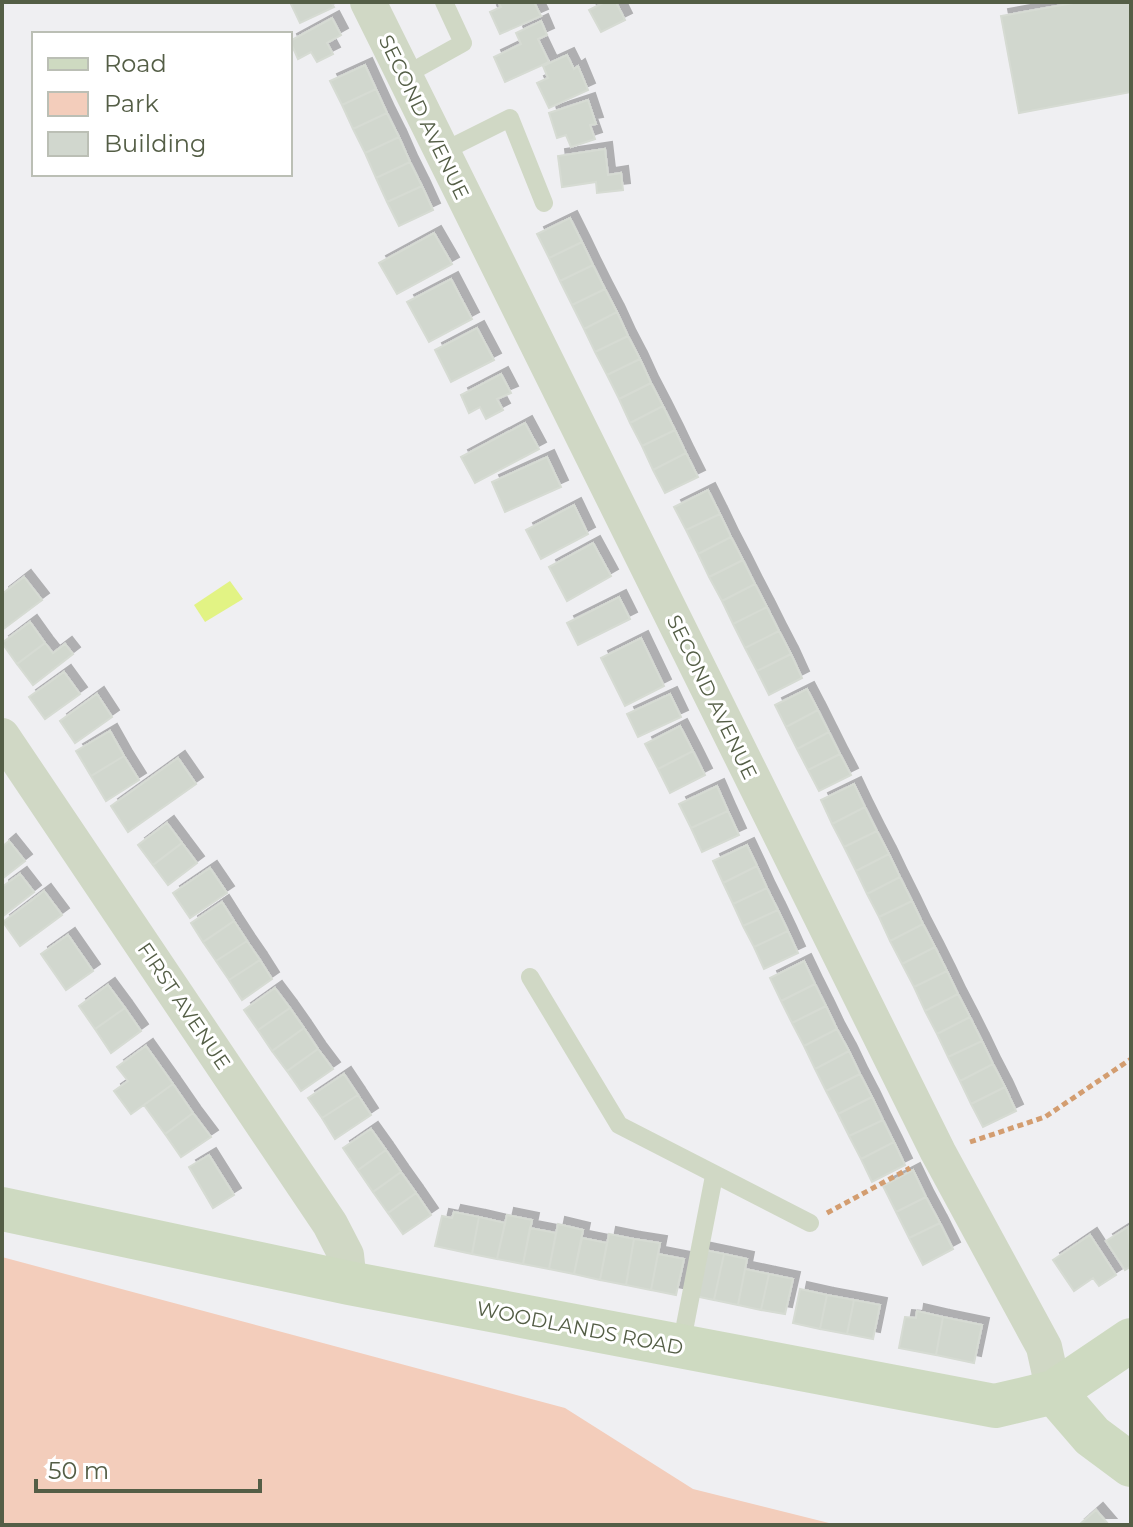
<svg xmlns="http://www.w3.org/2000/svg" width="1133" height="1527" font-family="Montserrat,sans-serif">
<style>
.green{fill:#f3cdbb}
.water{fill:#e2f384}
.building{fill:#d1d7ce;stroke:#d6dbd3;stroke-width:2;filter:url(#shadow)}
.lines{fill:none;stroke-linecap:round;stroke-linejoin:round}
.path{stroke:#d39d70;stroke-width:5;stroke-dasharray:6 4;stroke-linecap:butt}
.lane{stroke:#d0d8c5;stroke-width:18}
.street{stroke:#d0d8c5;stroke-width:36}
.secondary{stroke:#cedac1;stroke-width:44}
.labels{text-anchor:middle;stroke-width:6;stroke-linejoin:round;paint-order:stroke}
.street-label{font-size:20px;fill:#545e46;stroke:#fff}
</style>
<defs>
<filter id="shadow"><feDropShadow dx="7" dy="-7" stdDeviation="0" flood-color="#0004"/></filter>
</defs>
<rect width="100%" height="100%" fill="#efeff2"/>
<path class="green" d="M2 1257 565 1408 693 1489 837 1525H2Z"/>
<path class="water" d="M230 581 243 599 205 622 194 605Z"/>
<path class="building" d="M290 2H331L334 7 300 23Z
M498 2H534L541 16 500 34 490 12 501 7Z
M605 2H616L625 20 601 32 589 10Z
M1079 2H1131V92L1019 113 1001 16Z
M332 18 341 35 327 43 333 54 317 62 311 52 298 59 290 41Z
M541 21 547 35 538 39 549 62 505 82 494 57 521 44 516 33Z
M567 55 574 69 578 66 588 90 549 108 537 83 548 78 543 66Z
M365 65 376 89 342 105 330 81Z
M376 89 387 113 353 129 342 105Z
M588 100 596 124 590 125 595 139 571 147 566 135 557 138 549 113Z
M387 113 399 137 365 153 353 129Z
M399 137 410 162 376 178 365 153Z
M605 149 608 175 621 173 623 190 597 193 596 182 562 187 558 156Z
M410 162 422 186 387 202 376 178Z
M422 186 433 210 399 226 387 202Z
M570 218 582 242 549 258 537 234Z
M434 233 452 264 397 294 379 263Z
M582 242 593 265 560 281 549 258Z
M593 265 605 289 572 305 560 281Z
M451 279 472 319 429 342 407 302Z
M605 289 617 312 584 329 572 305Z
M617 312 628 336 595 352 584 329Z
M477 328 494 360 451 382 435 350Z
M628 336 640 359 607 375 595 352Z
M640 359 651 383 619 399 607 375Z
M501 374 511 393 497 399 503 410 486 419 480 407 469 413 461 395Z
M651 383 663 406 630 423 619 399Z
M663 406 675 430 642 446 630 423Z
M525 423 539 449 475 483 461 457Z
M675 430 686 453 653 470 642 446Z
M686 453 698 477 665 493 653 470Z
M547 457 561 487 505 512 492 482Z
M708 490 720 514 686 530 674 507Z
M574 505 588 534 541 559 526 530Z
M720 514 731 537 698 554 686 530Z
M731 537 743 560 709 577 698 554Z
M593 543 611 576 567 601 549 567Z
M743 560 755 584 722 601 709 577Z
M24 577 42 600 2 630V594Z
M755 584 767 607 733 624 722 601Z
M619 597 630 619 578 645 567 623Z
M767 607 779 631 745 648 733 624Z
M30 622 45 643 17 664 2 643Z
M779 631 791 654 757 671 745 648Z
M641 638 664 686 625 706 601 658Z
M45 643 53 653 65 644 73 654 33 685 17 664Z
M791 654 802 678 769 695 757 671Z
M64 672 80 694 45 719 29 697Z
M807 689 818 710 786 727 775 705Z
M97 694 112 717 75 743 60 721Z
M670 694 681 717 638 737 627 714Z
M818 710 829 732 797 749 786 727Z
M680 726 693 751 658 769 645 744Z
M110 731 124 756 91 776 76 751Z
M829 732 840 754 808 770 797 749Z
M693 751 705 775 670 793 658 769Z
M840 754 851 775 819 791 808 770Z
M124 756 139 780 106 801 91 776Z
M178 758 196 784 128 832 111 806Z
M854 784 865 807 832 824 821 800Z
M717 786 728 811 691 828 679 804Z
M865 807 877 831 844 847 832 824Z
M728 811 739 835 702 852 691 828Z
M167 823 182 843 153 865 138 845Z
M877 831 889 854 856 871 844 847Z
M9 841 25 861 2 879V847Z
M182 843 197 863 168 885 153 865Z
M747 845 757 866 723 883 713 861Z
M889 854 900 877 867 894 856 871Z
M757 866 767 888 733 904 723 883Z
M210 868 227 893 190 918 173 893Z
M20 874 34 892 2 917V887Z
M900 877 912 901 879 917 867 894Z
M767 888 778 910 743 926 733 904Z
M44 891 62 915 20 946 3 922Z
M912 901 923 924 890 941 879 917Z
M222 902 234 921 203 942 191 923Z
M778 910 788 931 754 947 743 926Z
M234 921 247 941 216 961 203 942Z
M923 924 935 947 902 964 890 941Z
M788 931 798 953 764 969 754 947Z
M68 935 93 971 66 990 41 954Z
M247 941 260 960 229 980 216 961Z
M935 947 947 971 914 987 902 964Z
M260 960 272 979 242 1000 229 980Z
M804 961 815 984 781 1001 770 978Z
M947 971 958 994 925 1011 914 987Z
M815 984 826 1006 792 1023 781 1001Z
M108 985 125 1008 95 1029 79 1006Z
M275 988 290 1008 258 1030 244 1010Z
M958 994 970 1017 937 1034 925 1011Z
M826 1006 837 1029 804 1046 792 1023Z
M125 1008 141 1031 111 1053 95 1029Z
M290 1008 304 1028 272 1051 258 1030Z
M970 1017 982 1041 948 1057 937 1034Z
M304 1028 318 1049 287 1071 272 1051Z
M837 1029 849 1051 815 1069 804 1046Z
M982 1041 993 1064 960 1081 948 1057Z
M146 1046 173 1084 131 1114 114 1091 128 1081 117 1067Z
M318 1049 333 1069 301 1091 287 1071Z
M849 1051 860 1074 826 1091 815 1069Z
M993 1064 1005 1087 971 1104 960 1081Z
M344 1074 358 1095 322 1118 308 1098Z
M860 1074 872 1097 838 1114 826 1091Z
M173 1084 193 1113 165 1134 144 1105Z
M1005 1087 1016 1111 983 1127 971 1104Z
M358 1095 371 1115 335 1139 322 1118Z
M872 1097 883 1120 849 1136 838 1114Z
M193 1113 211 1137 181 1157 165 1134Z
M883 1120 894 1142 861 1159 849 1136Z
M371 1129 386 1150 358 1170 343 1148Z
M894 1142 905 1165 872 1182 861 1159Z
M386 1150 401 1172 373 1192 358 1170Z
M209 1155 234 1195 213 1208 189 1167Z
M913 1170 926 1197 896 1212 883 1186Z
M401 1172 416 1193 388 1213 373 1192Z
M416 1193 431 1215 403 1234 388 1213Z
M926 1197 940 1223 909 1238 896 1212Z
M454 1212 479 1217 472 1254 435 1246 442 1216 452 1218Z
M507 1215 532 1220 523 1264 497 1259Z
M479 1217 505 1223 497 1259 472 1254Z
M940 1223 953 1249 923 1265 909 1238Z
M558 1224 583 1230 574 1274 549 1269Z
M1128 1227 1131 1266 1125 1270 1106 1241Z
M530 1228 556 1233 549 1269 523 1264Z
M609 1234 634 1239 626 1285 600 1280Z
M1090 1235 1116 1275 1099 1286 1093 1278 1074 1291 1053 1260Z
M582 1238 607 1243 600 1280 574 1274Z
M634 1239 660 1243 651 1290 626 1285Z
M700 1249 724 1254 714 1300 690 1295Z
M658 1254 684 1259 676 1295 651 1290Z
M724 1254 747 1259 738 1305 714 1300Z
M745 1269 769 1274 761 1310 738 1305Z
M769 1274 793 1279 785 1314 761 1310Z
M800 1289 827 1295 820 1329 793 1323Z
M827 1295 854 1300 847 1334 820 1329Z
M854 1300 880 1305 873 1339 847 1334Z
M917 1311 943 1317 936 1355 899 1348 905 1317 916 1318Z
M943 1317 982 1325 974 1363 936 1355Z
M1096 1510 1109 1525H1079Z"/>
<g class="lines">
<path class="path" d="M970 1142 1045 1117 1131 1059
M827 1213 910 1168"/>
<path class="lane" d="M402 77 463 43 444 2
M442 152 510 118 544 203
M530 977 619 1125 810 1223
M681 1346 714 1176"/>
<path class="street" d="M368 2 938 1152 1044 1347 1054 1392
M2 736 330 1224 346 1255 349 1283"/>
<path class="secondary" d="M2 1209 349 1283 995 1406 1054 1392 1131 1340
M1054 1392 1092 1436 1131 1465"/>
</g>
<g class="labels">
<g class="street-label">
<text transform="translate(424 117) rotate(64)" y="7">SECOND AVENUE</text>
<text transform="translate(712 697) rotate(64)" y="7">SECOND AVENUE</text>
<text transform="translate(184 1006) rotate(56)" y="7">FIRST AVENUE</text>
<text transform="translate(580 1328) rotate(11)" y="7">WOODLANDS ROAD</text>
</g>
</g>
<rect width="1133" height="1527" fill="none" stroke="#545e46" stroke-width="8"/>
<rect x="32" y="32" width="260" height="144" fill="#ffffff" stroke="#bbbfb5" stroke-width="2"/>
<rect x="48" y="58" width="40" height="12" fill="#cedac1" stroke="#bbbfb5" stroke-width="2"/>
<text x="104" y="72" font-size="24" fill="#545e46">Road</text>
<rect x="48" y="92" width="40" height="24" fill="#f3cdbb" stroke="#bbbfb5" stroke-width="2"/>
<text x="104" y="112" font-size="24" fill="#545e46">Park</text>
<rect x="48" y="132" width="40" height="24" fill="#d1d7ce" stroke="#bbbfb5" stroke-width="2"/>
<text x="104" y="152" font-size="24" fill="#545e46">Building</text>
<path d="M36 1479v12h224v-12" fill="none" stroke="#545e46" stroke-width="4"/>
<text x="48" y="1479" font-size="24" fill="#545e46" stroke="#ffffff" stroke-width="6" paint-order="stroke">50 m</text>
</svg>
